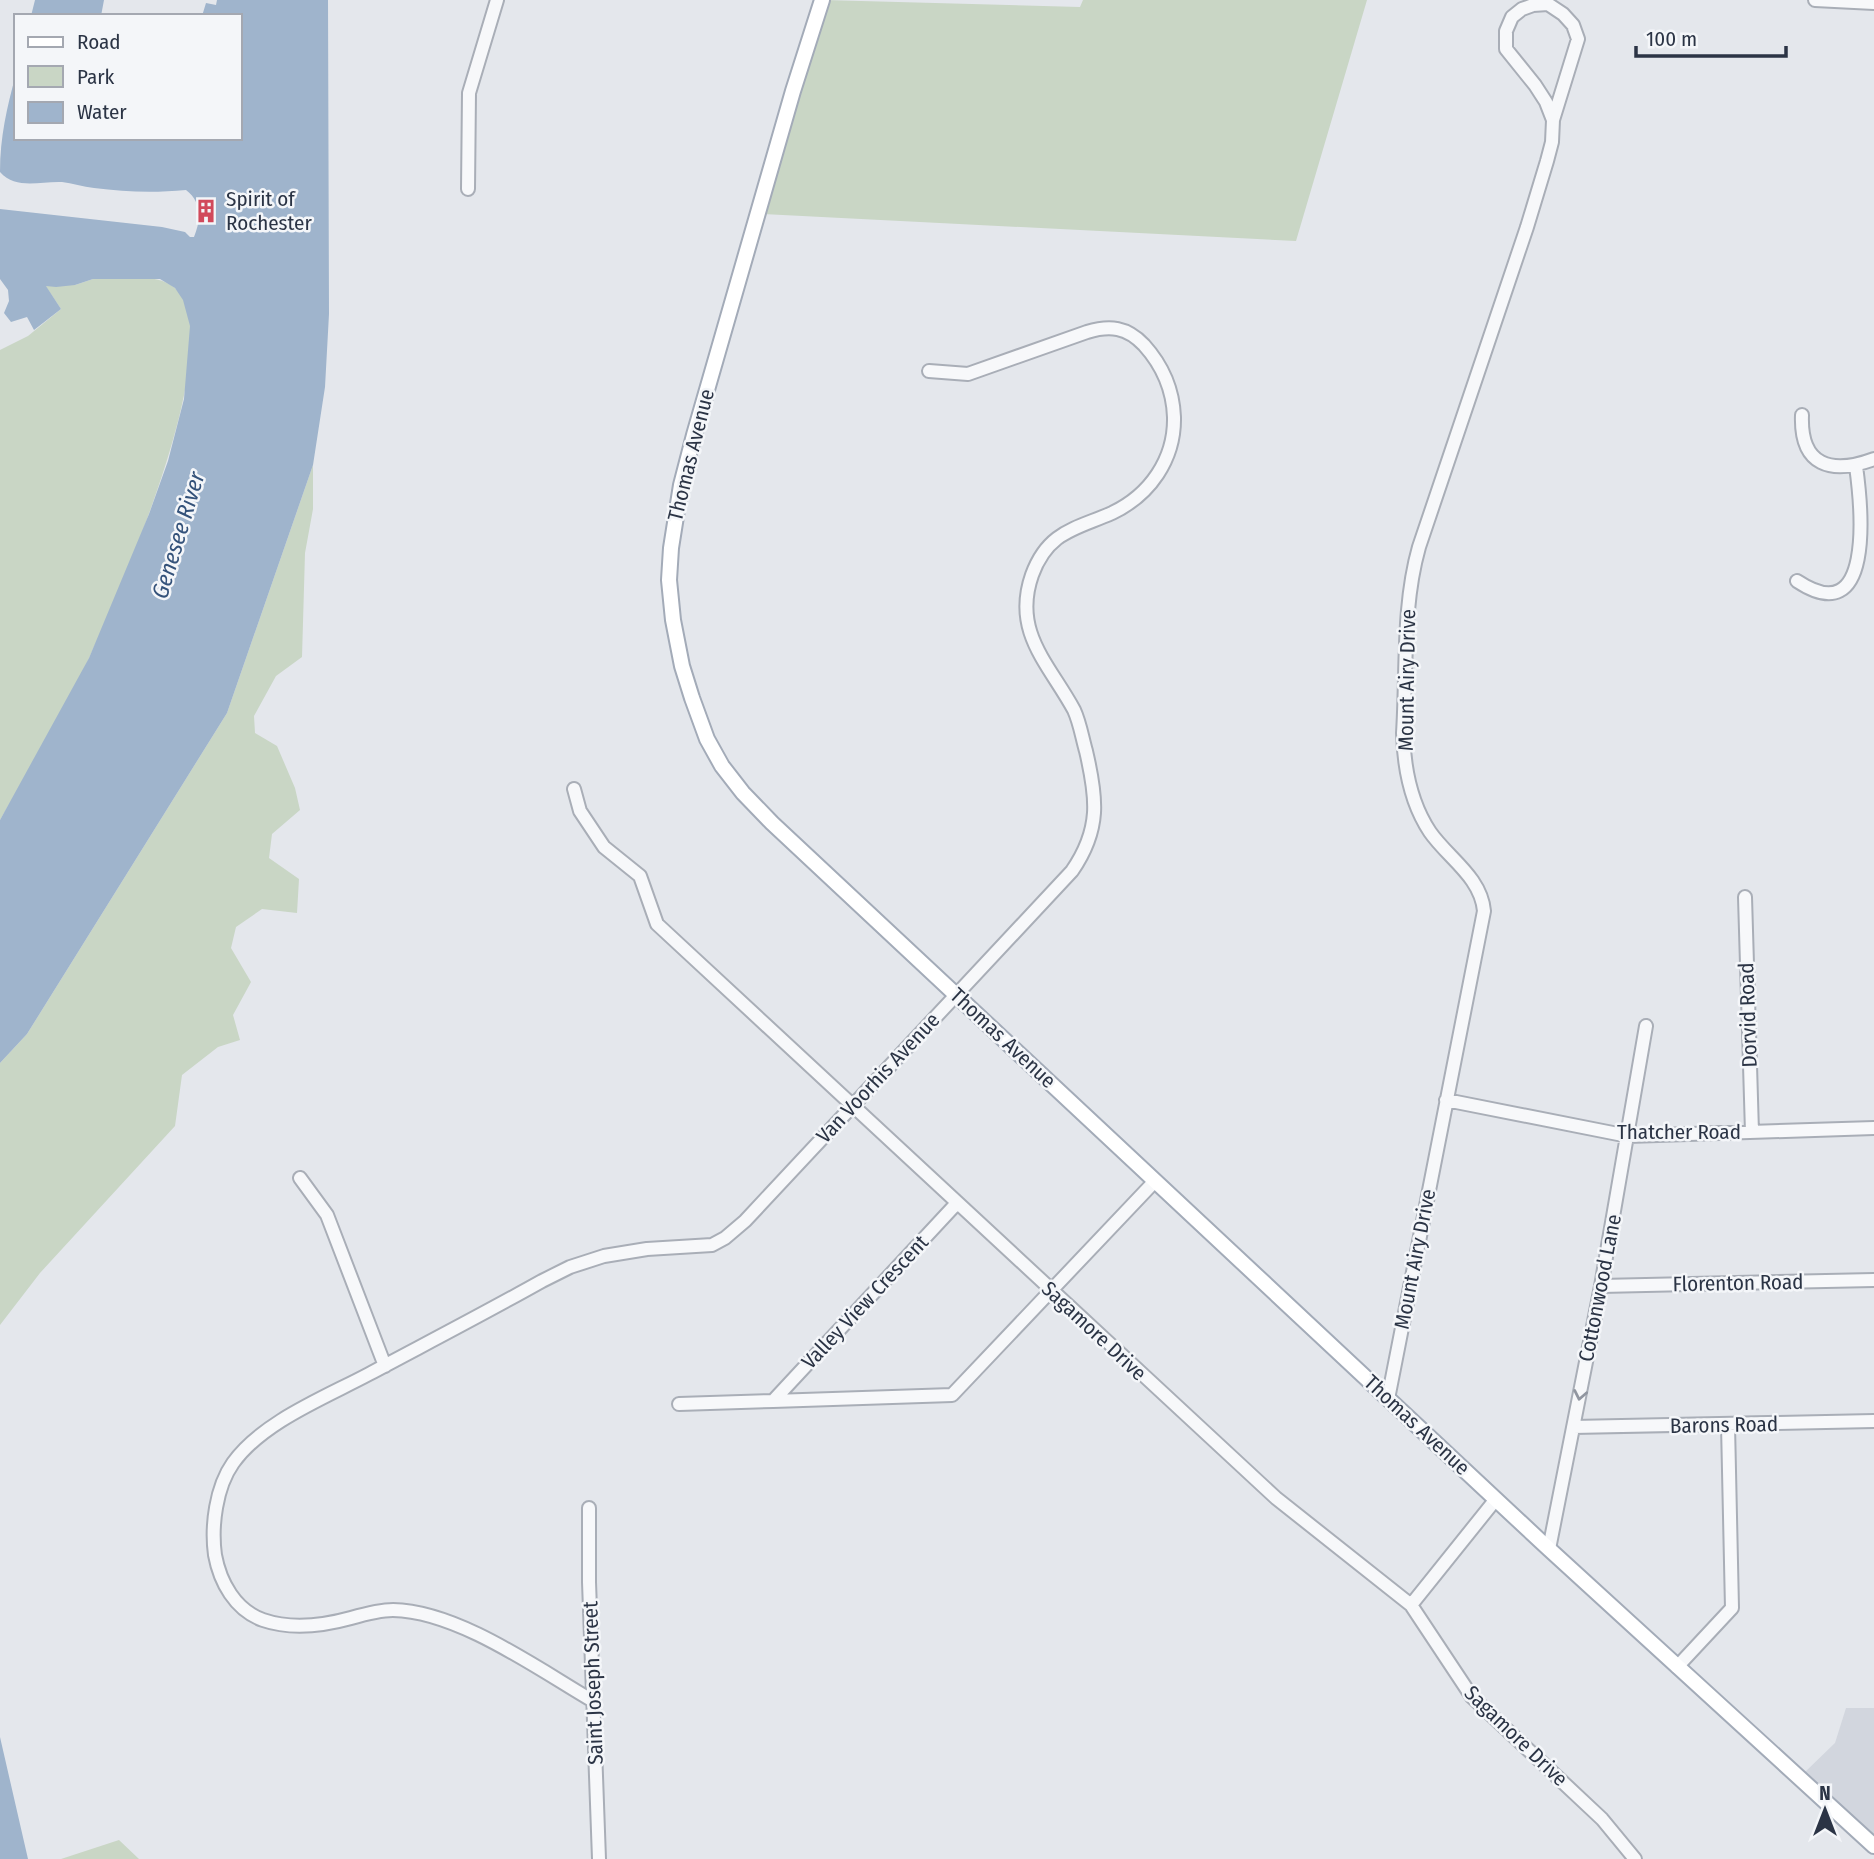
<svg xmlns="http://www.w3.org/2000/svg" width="1874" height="1859" font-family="'Fira Sans Condensed',sans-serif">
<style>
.built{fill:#d2d6de}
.green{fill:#c9d6c5}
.water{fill:#9fb4cc}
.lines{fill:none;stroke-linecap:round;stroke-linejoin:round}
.minor-casing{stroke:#a9aeb7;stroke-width:16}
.major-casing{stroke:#a3abb8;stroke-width:18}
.minor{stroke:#f7f8fa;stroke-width:12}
.major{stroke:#fff;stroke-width:14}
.oneway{stroke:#9196a0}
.labels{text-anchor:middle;stroke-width:5;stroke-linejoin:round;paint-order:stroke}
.poi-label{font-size:21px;fill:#2b3445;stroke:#f4f6f9;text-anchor:start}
.street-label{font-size:21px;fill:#2b3445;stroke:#f4f6f9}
.water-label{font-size:23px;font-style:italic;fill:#34527a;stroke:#f4f6f9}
</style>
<rect width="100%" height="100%" fill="#e4e7ec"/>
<path class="built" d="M1846 1708H1874V1839L1804 1773 1835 1743Z"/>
<path class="green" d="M824 0 1080 7 1083 0H1367L1296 241 763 214Z
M113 278C132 278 159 274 175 288 232 340 118 595 90 656 64 712 31 766 0 820V350L28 336 61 309 45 285H75L93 279Z
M313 465V509L305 553 302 657 276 676 254 716 255 733 277 746 295 788 300 810 272 834 269 858 299 879 297 913 262 909 236 927 231 948 251 982 233 1015 240 1040 218 1047 182 1075 175 1126 40 1273 0 1325V1063L27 1034 227 713Z
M119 1840 139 1859H61Z"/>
<path class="water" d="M35 0H104L101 16H31Z
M217 0H328L329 314 325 387 313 465 227 713 27 1034 0 1063V820L89 658 149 514 168 461 184 399 190 326 183 300 175 288 160 279H93L75 285 56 287 46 286 61 309 34 330 27 317 11 322 4 313 9 301 8 290 0 279V209L162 227 185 232 190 237H194C201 220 202 202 186 190 154 193 125 192 94 188 83 187 72 183 62 182 40 181 16 190 0 172 0 137 7 107 16 74V138H240V16H202L206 3 216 5Z
M0 1737 28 1859H0Z"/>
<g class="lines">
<g class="minor-casing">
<path id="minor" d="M1815 0 1874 3
M468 189 469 93 497 0
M1802 415C1800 466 1831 475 1874 459
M1797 581C1874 632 1862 510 1856 466
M574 789 580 811 604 847 640 876 657 924 1276 1498 1411 1605 1472 1697 1602 1819 1635 1859
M1745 897 1752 1132
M1446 1100 1628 1136 1874 1128
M300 1178 327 1215 385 1366
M1601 1286 1874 1280
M1388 1399 1484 911C1481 877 1448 858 1430 832 1410 802 1404 768 1403 733 1407 671 1402 607 1419 547L1527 227 1547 161 1552 142 1553 120 1578 39 1573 25 1563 14 1548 4 1533 5 1522 9 1512 17 1506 31V49L1535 85 1546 102 1553 120
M773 1401 952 1395 1155 1181
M679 1404 773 1401 957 1203
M1573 1427 1874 1421
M589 1508V1582L599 1859
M1549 1549 1601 1286 1646 1026
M1411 1605 1496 1499
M1677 1667 1732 1608 1728 1425
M593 1701C538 1669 458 1611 393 1610 379 1610 365 1614 351 1618 322 1626 292 1630 263 1620 235 1610 220 1582 215 1555 211 1526 216 1487 233 1463 262 1422 326 1397 369 1374 427 1343 485 1313 542 1281L570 1267 604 1256 647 1249 712 1245 725 1238 745 1221 1072 871C1101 829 1097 798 1086 751 1082 737 1080 723 1074 710 1049 664 1012 632 1032 575 1048 531 1076 529 1112 513 1150 495 1175 459 1174 417 1173 390 1162 365 1144 345 1127 327 1110 325 1087 332L968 374 929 371"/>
</g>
<g class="major-casing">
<path id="major" d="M822 0 793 91 694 435 681 485 671 548 669 580 673 620 682 666 692 698 707 739 722 766 743 793 772 823 1549 1549 1874 1846"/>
</g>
<use href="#minor" class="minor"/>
<use href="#major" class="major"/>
</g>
<defs><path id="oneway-chevron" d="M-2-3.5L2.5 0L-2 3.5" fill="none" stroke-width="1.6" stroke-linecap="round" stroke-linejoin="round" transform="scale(1.75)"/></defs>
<use class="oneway" href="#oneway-chevron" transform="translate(1580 1395) rotate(101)"/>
<defs>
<g id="building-bare" transform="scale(1.89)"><path d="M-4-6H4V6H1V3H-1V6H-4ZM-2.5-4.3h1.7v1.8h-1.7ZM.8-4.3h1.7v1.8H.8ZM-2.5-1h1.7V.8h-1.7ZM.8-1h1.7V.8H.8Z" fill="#d1495b" stroke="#f4f6f9" stroke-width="2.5" paint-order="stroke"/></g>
</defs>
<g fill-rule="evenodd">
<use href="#building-bare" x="206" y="211"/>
</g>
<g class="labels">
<g class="poi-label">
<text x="226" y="206">Spirit of<tspan x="226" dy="24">Rochester</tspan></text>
</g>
<g class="street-label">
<text transform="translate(691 455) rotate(-76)" y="7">Thomas Avenue</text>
<text transform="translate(1407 680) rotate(-89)" y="7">Mount Airy Drive</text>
<text transform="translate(1748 1015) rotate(-92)" y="7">Dorvid Road</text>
<text transform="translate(1003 1038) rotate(43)" y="7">Thomas Avenue</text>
<text transform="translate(878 1078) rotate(-47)" y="7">Van Voorhis Avenue</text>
<text x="1679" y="1139">Thatcher Road</text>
<text transform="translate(1415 1259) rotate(-79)" y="7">Mount Airy Drive</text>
<text transform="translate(1738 1283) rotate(-1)" y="7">Florenton Road</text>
<text transform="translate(1600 1288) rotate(-79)" y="7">Cottonwood Lane</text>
<text transform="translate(865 1302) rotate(-47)" y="7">Valley View Crescent</text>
<text transform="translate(1094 1331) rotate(43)" y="7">Sagamore Drive</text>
<text transform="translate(1417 1425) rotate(43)" y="7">Thomas Avenue</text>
<text transform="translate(1724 1425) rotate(-1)" y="7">Barons Road</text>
<text transform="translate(593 1683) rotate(-92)" y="7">Saint Joseph Street</text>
<text transform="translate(1516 1736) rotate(44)" y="7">Sagamore Drive</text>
</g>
<g class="water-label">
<text transform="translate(178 535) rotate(-73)" y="8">Genesee River</text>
</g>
</g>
<rect x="14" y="14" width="228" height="126" fill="#f4f6f9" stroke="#a4a8b1" stroke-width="2"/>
<rect x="28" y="37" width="35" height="10" fill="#ffffff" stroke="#a4a8b1" stroke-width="2"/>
<text x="77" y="49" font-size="21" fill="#2b3445">Road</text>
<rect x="28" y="66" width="35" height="21" fill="#c9d6c5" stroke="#a4a8b1" stroke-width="2"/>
<text x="77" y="84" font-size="21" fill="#2b3445">Park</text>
<rect x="28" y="102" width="35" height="21" fill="#9fb4cc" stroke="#a4a8b1" stroke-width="2"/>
<text x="77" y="119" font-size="21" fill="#2b3445">Water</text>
<g transform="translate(1825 1810)" stroke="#f4f6f9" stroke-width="5" paint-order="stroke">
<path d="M0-5L12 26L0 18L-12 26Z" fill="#2b3445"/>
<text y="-10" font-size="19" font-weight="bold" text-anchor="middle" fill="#2b3445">N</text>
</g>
<path d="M1636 46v10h150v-10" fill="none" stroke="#2b3445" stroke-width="3.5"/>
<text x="1646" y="46" font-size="21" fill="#2b3445" stroke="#f4f6f9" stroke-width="5" paint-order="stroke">100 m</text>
</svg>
